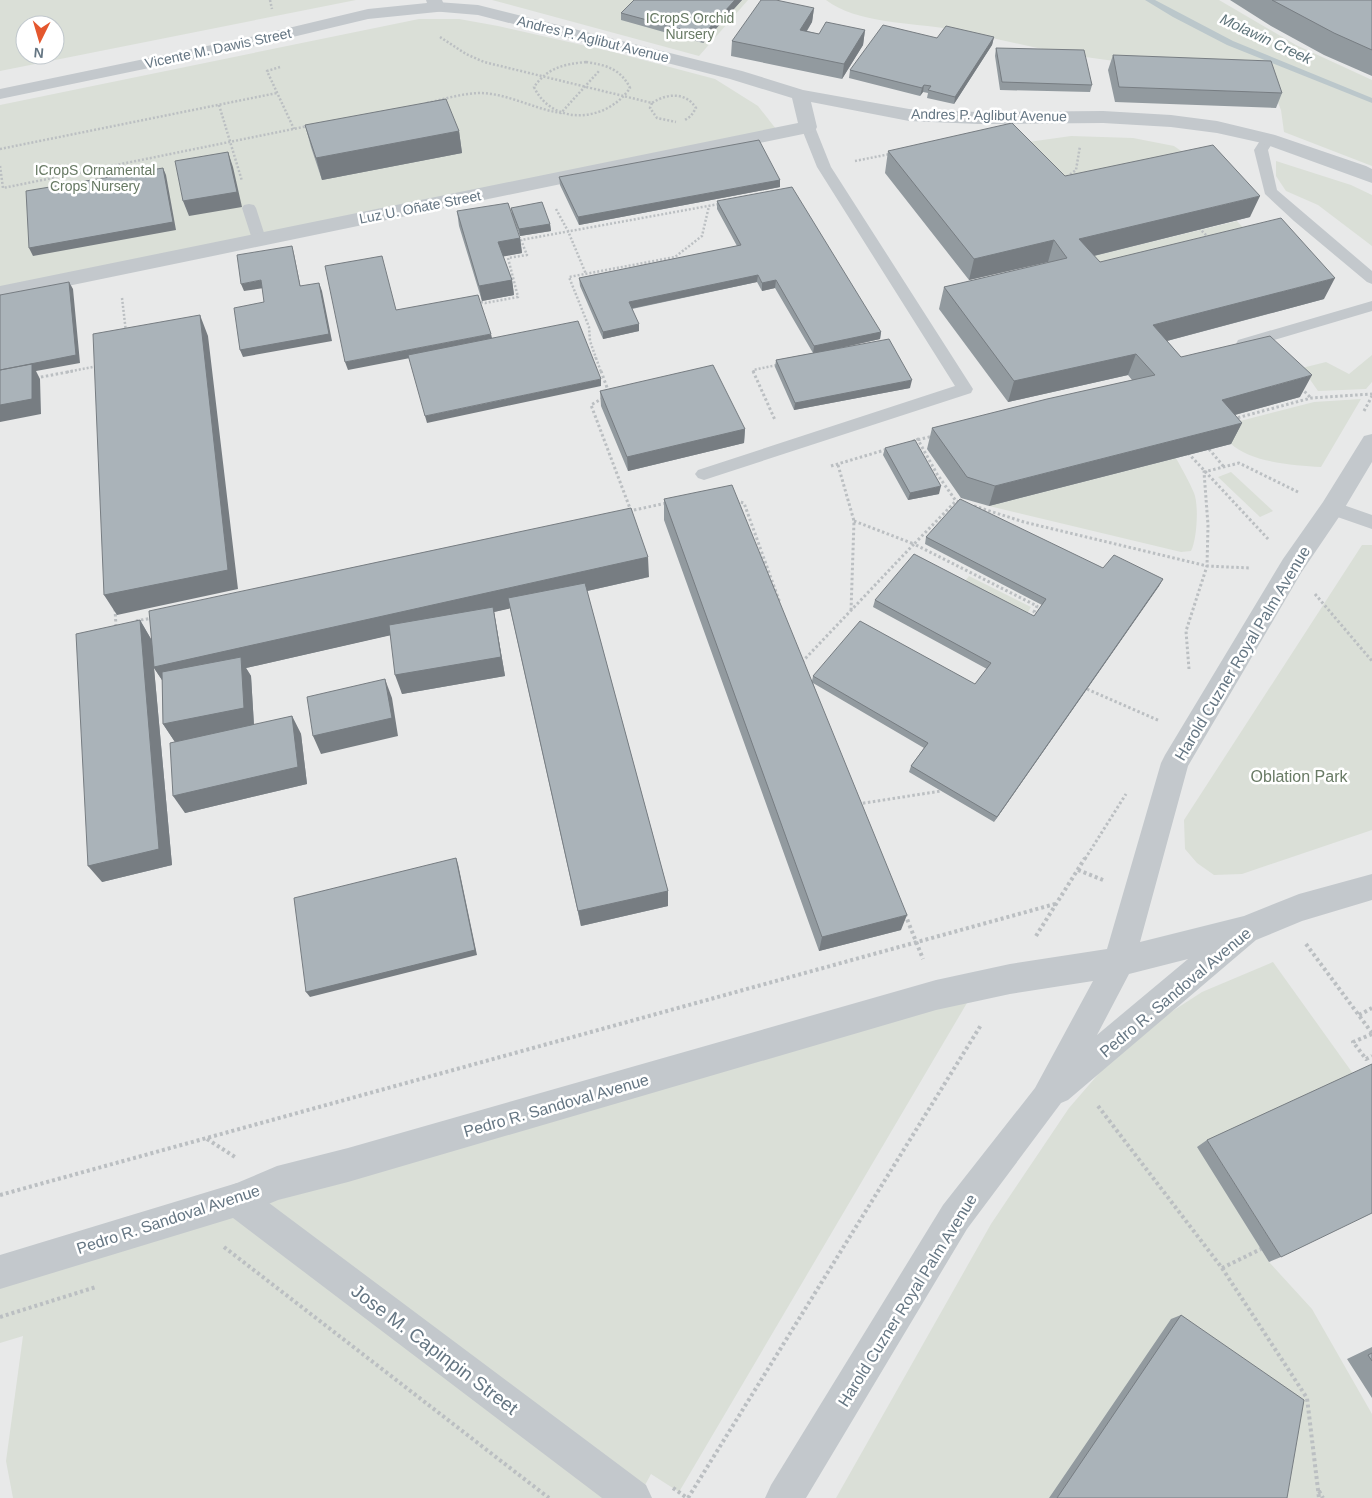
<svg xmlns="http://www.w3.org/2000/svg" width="1372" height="1498" font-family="Arial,sans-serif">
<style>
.built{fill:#e8e9e9;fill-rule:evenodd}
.green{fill:#dadfd7;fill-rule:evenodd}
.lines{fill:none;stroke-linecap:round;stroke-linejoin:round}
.stream{fill:#bbc7cb;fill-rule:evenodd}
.path-far2{stroke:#bbbfc2;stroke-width:2.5;stroke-dasharray:2 2;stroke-linecap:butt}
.path-far1{stroke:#bbbfc2;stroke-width:3;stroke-dasharray:2.5 2.5;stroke-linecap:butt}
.path{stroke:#bbbfc2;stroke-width:4;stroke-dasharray:3 3;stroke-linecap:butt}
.service{fill:#c3c8cc;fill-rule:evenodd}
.minor{fill:#c3c8cc;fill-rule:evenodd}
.tertiary{fill:#c3c8cc;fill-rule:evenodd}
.wall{fill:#929a9f}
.shaded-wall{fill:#777d82}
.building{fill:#aab3b9;stroke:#777d82}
.labels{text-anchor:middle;stroke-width:5;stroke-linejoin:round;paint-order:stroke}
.far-park-label{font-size:14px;fill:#687a64;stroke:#fff}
.far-street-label{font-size:14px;fill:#657683;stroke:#fff}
.far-water-label{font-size:15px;font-style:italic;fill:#60757c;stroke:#fff}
.street-label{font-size:16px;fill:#657683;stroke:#fff}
.park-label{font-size:16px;fill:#687a64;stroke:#fff}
.near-street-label{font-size:19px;fill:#657683;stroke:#fff}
</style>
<rect width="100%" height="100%" fill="#fafaf8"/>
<path class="built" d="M0 0H1372V1498H0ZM25 25H55V55H25Z"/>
<path class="green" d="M0 0H356L0 71ZM25 25H55V55H25Z
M492 0H748L699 56Z
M826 0H1219L1296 45 1372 80V166L1284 132 1281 110 1266 73C1197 69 1129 65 1062 53 1024 46 987 36 950 29 914 23 855 23 826 0Z
M419 19H459L498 26 613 52 715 79 758 106 776 129 0 291V105Z
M1071 136 1133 138 1174 146 1204 167 1058 198 1007 145Z
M1276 161 1351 185 1372 195V246L1318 205 1286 191 1276 176Z
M1237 221 1257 243 1092 284 1073 261Z
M1372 355V382L1366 389 1318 391 1302 368 1326 362 1349 374Z
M1361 399 1321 467C1293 465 1251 463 1230 443 1225 438 1221 432 1217 427L1314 402Z
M1176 458C1182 469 1189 481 1194 493 1199 505 1197 539 1191 551L1181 552 989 506Z
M1231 472 1273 511 1260 517 1218 477Z
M1362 545H1372V830L1242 874 1214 875 1197 863 1185 849 1184 820Z
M969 576 1031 607 1025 617 962 585Z
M1273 962 1354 1075 1198 1147 1269 1262 1312 1309 1372 1414V1498H836L991 1224 1069 1108 1101 1071 1168 1014 1202 992Z
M974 991 679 1492 651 1474 638 1498H13L6 1461 23 1336 0 1343V1283Z"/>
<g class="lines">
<path class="stream" d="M1145 0H1155L1233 41 1372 98V103L1227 45 1173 17Z"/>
<path class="path-far2" d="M270 0 272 9
M440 37 466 54 484 62 652 103C667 93 686 92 696 108L691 116 685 120
M586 62C606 65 621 69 630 88 607 122 553 127 534 87 547 68 564 64 586 62Z
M280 67 267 71 294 129
M427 103C445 99 463 93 481 93 509 94 534 109 561 113L599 71
M652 103 650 108 657 118 676 122
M219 105 242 181
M0 149 277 93
M855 161 890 154
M0 166 3 188 308 126
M1067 177 1076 170 1080 146
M556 209 568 231 586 274
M1199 228 1209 238
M122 298 126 332
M477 301 485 303 518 297 508 258 527 255 521 240 719 204
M596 358 601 372
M591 360 596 358 590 341 589 327 569 277 675 257 702 236 709 206
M67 372 98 366
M754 372 753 370 777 365"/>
<path class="path-far1" d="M601 371 609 393
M753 371 775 420
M36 378 73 371
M1301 388 1310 397
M603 398 591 405 631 511
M1364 411 1372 396
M1233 419 1311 398 1372 394
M917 438 937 474 956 501
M913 441 933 436
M1209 449 1224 467
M1188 453 1269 540
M838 465 854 521 851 611
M831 466 888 449
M736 501 744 503 780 603
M974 506 1024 522 1207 566 1250 568
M629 511 667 503
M854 521 914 544 956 501 961 503
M1315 594 1372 661
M115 609 116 626 118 625
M136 621 152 618
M802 662 914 544 1037 606 1034 612 1038 615
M1189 669 1186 631 1207 566 1208 525 1204 472 1239 463 1300 493
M1087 689 1160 721
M858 804 941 791
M1085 859 1126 794"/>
<path class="path" d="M1078 870 1103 880
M905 914 923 959
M1036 936 1085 858
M1306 944 1372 1033
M1359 1015 1372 1008
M1372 1034 1353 1042 1366 1059 1372 1056
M1098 1106 1222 1268 1307 1398 1319 1498
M207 1139 235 1157
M0 1195 1055 904
M224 1247 549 1498
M1222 1268 1261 1249
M0 1317 96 1287
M673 1488 687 1498
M1319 1491 1323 1498
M688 1498 981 1025"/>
<path class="service" d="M808 123 815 127 831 167 973 389 971 393 704 480 698 478 695 474 698 470 955 386 817 167 801 127Z
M1268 135 1275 139 1268 150 1277 190 1372 271V284L1367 282 1294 221 1265 194 1254 150 1263 136Z
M249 204 254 205 256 208 266 239 264 242H254L252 239 242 208 244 205Z
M1372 301V311L1244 349 1238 348 1236 344 1238 340Z
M1332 501 1372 515V529L1326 513 1323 508 1326 503Z"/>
<path class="minor" d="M437 2 478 5 742 71 803 90 909 109 978 112 1103 111 1171 115 1217 121 1275 135 1366 166 1372 169V183L1262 143 1217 133 1171 127 1103 123 978 124 909 121 811 102 817 127 815 131 808 133 0 300V286L798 123 792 98 730 79 478 15 431 11 429 7 431 3Z
M1372 434V462L1341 514 1301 573 1188 766 1140 942 1244 916 1299 894 1372 874V900L1302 921 1256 940 1068 1100 1061 1103 967 1229 806 1498H765L771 1485 943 1205 1035 1088 1093 981 1010 994 936 1010 348 1182 278 1200 237 1217 225 1212 220 1200 225 1188 277 1166 348 1148 936 980 1010 964 1107 949 1161 763 1165 755 1283 559 1323 502 1364 436ZM1188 959 1097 1035 1129 974Z"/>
<path class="tertiary" d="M426 0H442L445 7 443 11 437 12 368 19 255 46 0 99V89L255 36 368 9 427 3Z
M237 1183 249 1188 646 1485 652 1498H602L233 1218 0 1289V1255Z"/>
</g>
<path class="wall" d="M634 0H742L703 43 621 20V13Z
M1230 0H1372V76L1324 55 1271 26Z
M814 8 812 22 807 31 819 34 865 30 863 45 842 79 731 56 732 41Z
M994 37 992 45 954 104 927 98 928 93 923 92 920 96 849 78 850 70 937 38Z
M996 48 1092 85 1090 92 1000 90 995 56Z
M1113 55 1282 93 1276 108 1115 102 1108 70Z
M305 125 459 131 462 153 322 180 311 147Z
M888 151 1065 176 1250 217 1094 256 1100 262 1324 299 1167 341 1181 357 1300 397 1235 415 1242 423 1231 444 989 506 961 498 927 449 932 428 1132 380 1128 375 1008 402 939 309 944 287 1048 263V262L969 280 885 173Z
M559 177 780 180V187L579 225 560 185Z
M717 201 881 332 880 339 836 349 910 388 794 410 775 367 776 360 813 353 775 288 762 291 757 282 632 309 639 331 603 339 580 286 579 278 737 246 717 209Z
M511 208 550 224 551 231 520 236 512 215Z
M457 211 520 238 522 253 503 256 512 280 514 295 482 301 459 226Z
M600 391 745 429 744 443 628 471 601 406Z
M885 448 939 494 908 500 883 455Z
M664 499 812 681 813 676 975 684 987 669 873 607 875 600 1034 616 1042 605 925 544 926 537 1163 579 1159 586 994 822 909 772 911 766 924 748 813 683 901 930 819 951 664 520Z
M649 577 587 591 668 891V906L581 926 510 608 494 612 505 676 402 694 390 635 246 668 251 676 254 725 292 716 301 734 307 784 185 813 175 742 163 724 162 680 154 668 172 865 102 882 140 620 151 639Z
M1207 1140 1281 1257 1269 1262 1197 1147Z
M1181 1315 1287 1498H1049L1171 1319Z
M1372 1347V1398L1347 1359Z"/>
<path class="shaded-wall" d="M735 0H742L703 43V35Z
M814 8 812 22 798 45 800 30Z
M865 30 863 45 842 79 844 64Z
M994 37 992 45 954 104 955 97Z
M924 85 923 92 920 96 922 88Z
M459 131 462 153 322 180 316 158Z
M228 152 233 167 242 207 189 216 183 201Z
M163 168 166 175 176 230 33 256 29 248Z
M780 180V187L579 225 578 217Z
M1260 196 1250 217 1073 261 1079 239Z
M550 224 551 231 520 236 519 229Z
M520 238 522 253 501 257 498 242Z
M1054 240 1048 262 969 280 974 259Z
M292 246 294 254 302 294 300 286Z
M758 275 757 282 629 309V302Z
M1335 278 1324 299 1144 347 1153 325Z
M261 280 264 288 244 291 241 284Z
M512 280 514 295 482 301 479 286Z
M776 280 775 288 762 291V283Z
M69 282 73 289 80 363 36 371 40 379 41 414 0 422V405Z
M319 283 322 291 332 341 243 357 240 350Z
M200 315 208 336 238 589 117 615 104 595Z
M639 324V331L603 339V332Z
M881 332 880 339 813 354 814 346Z
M491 334 493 342 348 370 345 362Z
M1136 354 1128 375 1008 402 1014 381Z
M1312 375 1300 397 1212 421 1222 400Z
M601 379V386L427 423 425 416Z
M912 380 910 388 794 410 795 403Z
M1242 423 1231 444 989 506 995 486Z
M745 429 744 443 628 471 627 457Z
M941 486 939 494 908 500 910 493Z
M648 557 649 577 494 612 505 676 402 694 395 675 493 612 246 668 251 676 254 726 175 742 163 724 166 686 154 668 172 865 102 882 88 866 140 620 151 639Z
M1163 579 1159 586 994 822 997 817Z
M385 679 392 698 398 736 321 754 313 736Z
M292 716 301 734 307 784 185 813 173 796Z
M456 858 458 864 477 955 310 997 306 992Z
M668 891V906L581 926 578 911Z
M907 915 901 930 819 951 822 937Z"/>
<path class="building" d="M634 0H735L703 35 621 13Z
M761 0H776L814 8 800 30 819 34 826 22 865 30 844 64 732 41Z
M1272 0H1372V50L1334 33Z
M883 25 937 38 946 26 994 37 955 97 928 90 931 86 924 85 922 88 850 70Z
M996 48 1084 50 1092 85 1002 82Z
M1113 55 1271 61 1282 93 1119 87Z
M446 99 459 131 316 158 305 125Z
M1012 123 1065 176 1213 145 1260 196 1079 239 1100 262 1281 218 1335 278 1153 325 1181 357 1270 336 1312 375 1222 400 1242 423 995 486 967 477 932 428 1047 399 1155 375 1136 354 1014 381 944 287 1067 258 1054 240 974 259 888 151Z
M759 140 780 180 578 217 559 177Z
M228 152 237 192 183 201 175 161Z
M163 168 173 222 29 248 26 191Z
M792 187 881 332 814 346 776 280 762 283 758 275 629 302 639 324 603 332 579 278 741 245 717 201Z
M542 202 550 224 519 229 511 208Z
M508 203 520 238 498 242 512 280 479 286 457 211Z
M292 246 300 286 319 283 329 334 240 350 234 308 264 302 261 280 241 284 237 255Z
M382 256 396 310 478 295 491 334 345 362 325 266Z
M69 282 76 355 0 370V295Z
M200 315 228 570 104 595 93 334Z
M578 321 601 379 425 416 408 355Z
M889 339 912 380 795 403 776 360Z
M32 364V399L0 405V370Z
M713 365 745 429 627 457 600 391Z
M915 440 941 486 910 493 885 448Z
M732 485 907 915 822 937 664 499Z
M960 499 1103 568 1114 555 1163 579 997 817 911 766 928 743 813 676 860 621 975 684 991 663 875 600 914 554 1034 616 1046 599 926 537Z
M631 508 648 557 154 667 149 611Z
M585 583 668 891 578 911 508 598Z
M493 607 501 657 395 675 389 625Z
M140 620 159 849 88 866 76 634Z
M241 657 244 708 163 724 162 672Z
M385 679 392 718 313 736 307 697Z
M292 716 298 767 173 796 170 743Z
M456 858 475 950 306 992 294 898Z
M1372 1064V1213L1281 1257 1207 1140Z
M1181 1315 1304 1400 1287 1498H1057Z
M1372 1353V1361L1368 1355Z"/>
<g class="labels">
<g class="far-park-label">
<text x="690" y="23">ICropS Orchid<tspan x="690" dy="16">Nursery</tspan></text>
<text x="95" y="175">ICropS Ornamental<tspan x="95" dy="16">Crops Nursery</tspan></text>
</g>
<g class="far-street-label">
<text transform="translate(593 39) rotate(14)" y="5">Andres P. Aglibut Avenue</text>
<text transform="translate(218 48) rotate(-12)" y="5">Vicente M. Dawis Street</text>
<text transform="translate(989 115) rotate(1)" y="5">Andres P. Aglibut Avenue</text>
<text transform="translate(420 207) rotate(-11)" y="5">Luz U. Oñate Street</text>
</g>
<g class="far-water-label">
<text transform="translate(1266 39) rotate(25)" y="5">Molawin Creek</text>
</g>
<g class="street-label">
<text transform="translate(1242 653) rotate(-59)" y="6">Harold Cuzner Royal Palm Avenue</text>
<text transform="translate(1175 992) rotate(-40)" y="6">Pedro R. Sandoval Avenue</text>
<text transform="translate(556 1105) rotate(-16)" y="6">Pedro R. Sandoval Avenue</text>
<text transform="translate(168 1219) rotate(-18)" y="6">Pedro R. Sandoval Avenue</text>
<text transform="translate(907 1300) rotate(-58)" y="6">Harold Cuzner Royal Palm Avenue</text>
</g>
<g class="park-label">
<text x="1299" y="782">Oblation Park</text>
</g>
<g class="near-street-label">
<text transform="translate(435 1349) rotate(37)" y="7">Jose M. Capinpin Street</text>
</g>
</g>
<g transform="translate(40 40) rotate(185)"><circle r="24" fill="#ffffff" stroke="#c1c8cd"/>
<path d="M0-4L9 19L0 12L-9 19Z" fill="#e4572e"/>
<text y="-8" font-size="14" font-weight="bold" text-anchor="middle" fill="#657683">N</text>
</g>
</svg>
